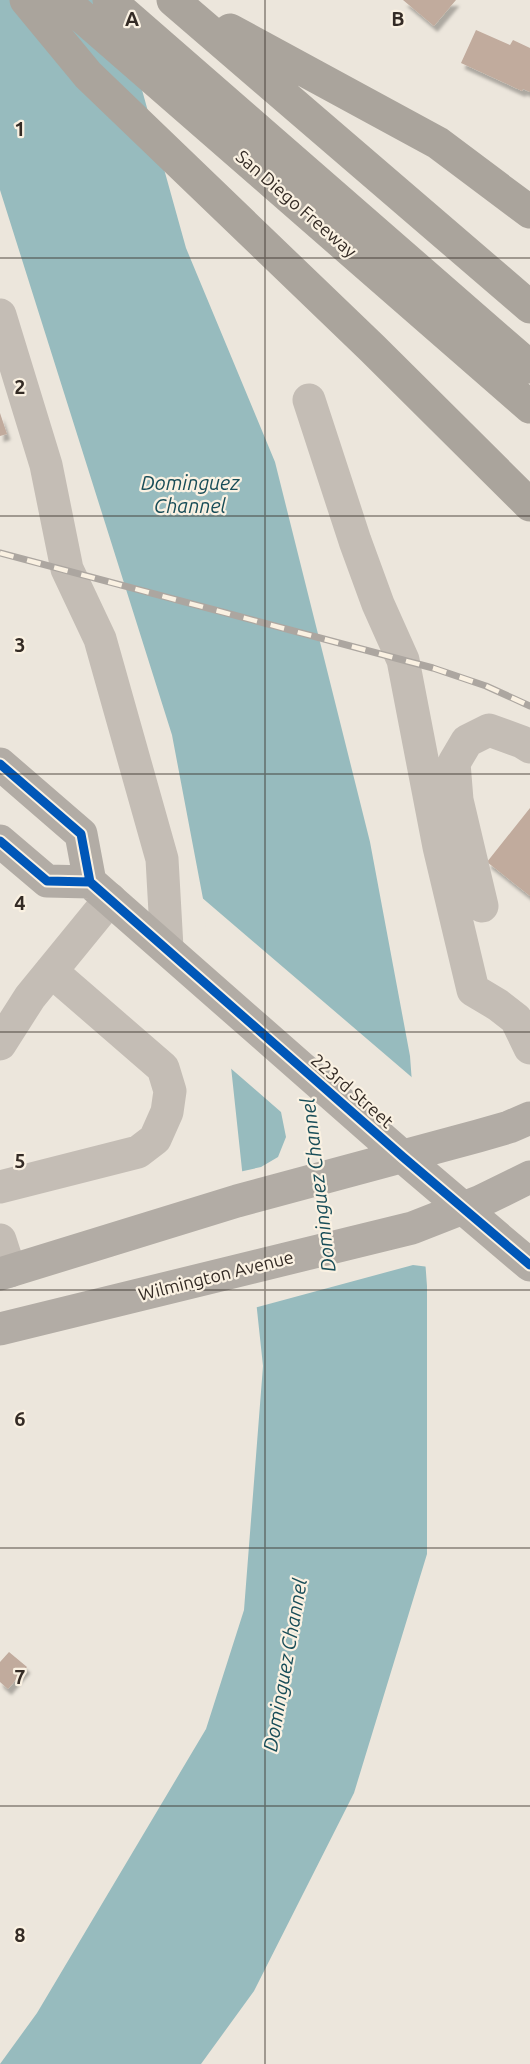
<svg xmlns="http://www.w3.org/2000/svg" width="530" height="2064" font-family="Ubuntu,sans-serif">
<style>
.water{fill:#97bbbe}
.pier{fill:#ece6dc}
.building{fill:#c1ab9d;filter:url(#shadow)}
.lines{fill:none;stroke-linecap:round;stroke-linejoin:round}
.minor{stroke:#c4bdb5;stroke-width:33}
.major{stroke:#b2aca5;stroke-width:33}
.highway{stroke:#aaa49c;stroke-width:33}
.rail-casing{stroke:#aca6a0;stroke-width:7}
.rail{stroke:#faf1e2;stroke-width:4.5;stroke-dasharray:14;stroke-linecap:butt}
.cycleway-casing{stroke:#faf1e2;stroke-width:13}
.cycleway{stroke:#0057b8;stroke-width:9}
.grid{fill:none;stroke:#342b25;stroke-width:1.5;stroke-opacity:0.55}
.labels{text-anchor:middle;stroke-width:4.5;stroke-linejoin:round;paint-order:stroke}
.street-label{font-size:18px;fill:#342b25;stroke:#faf1e2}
.water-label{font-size:20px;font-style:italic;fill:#184d58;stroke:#faf1e2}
.grid-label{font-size:20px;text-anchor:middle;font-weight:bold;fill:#342b25;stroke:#faf1e2;stroke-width:4.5;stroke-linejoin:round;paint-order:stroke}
</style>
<defs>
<filter id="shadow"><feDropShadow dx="3.5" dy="6" stdDeviation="1.5" flood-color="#0004"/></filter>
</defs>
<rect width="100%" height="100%" fill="#ece6dc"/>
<path class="water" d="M0 0H117L186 248 275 462 370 842 410 1056 427 1286V1554L354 1793 254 1991 201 2064H0L37 2013 206 1729 244 1610 263 1366 226 1020 172 735 0 190Z"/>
<path class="pier" d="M200 896 415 1080 429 1267 413 1265 254 1308 239 1172 261 1167 278 1157 286 1137 281 1112 228 1066 223 1020Z"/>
<path class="building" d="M403 0H456L434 26Z
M476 30 510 45 513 40 530 48V92L523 89 522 91 461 63Z
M0 413 7 434 0 436Z
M530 808V896L487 862Z
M9 1652 27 1667 8 1689 0 1682V1662Z"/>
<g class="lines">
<path class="minor" d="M0 315 46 465 67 569 100 639 162 859 167 948
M309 400 355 541 378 604 403 660 439 847 473 990 498 1005 516 1019 530 1048
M482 906 457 800 454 763 467 741 489 730 522 742 530 747
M0 1044 30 997 110 899
M0 1187 138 1152 155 1139 167 1112 170 1091 163 1068 51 971
M0 1240 10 1271"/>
<path class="major" d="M0 764 81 834 90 882 403 1157 530 1265
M0 841 47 881 90 882
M0 1274 237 1201 478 1136 509 1127 530 1118
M0 1329 412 1228 481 1201 530 1177"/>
<path class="highway" d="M26 0 88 75 372 348 530 505
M63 0 530 407
M109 0 530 367
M173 0 530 307
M230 30 438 143 530 212"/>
<g class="rail-casing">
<path id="rail" d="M0 553 433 668 486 686 530 706"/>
</g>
<use href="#rail" class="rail"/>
<g class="cycleway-casing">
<path id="cycleway" d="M0 764 81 834 90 882 403 1157 530 1265
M0 841 47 881 90 882"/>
</g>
<use href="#cycleway" class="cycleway"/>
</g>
<path class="grid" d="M265 0V2064M0 258H530M0 516H530M0 774H530M0 1032H530M0 1290H530M0 1548H530M0 1806H530"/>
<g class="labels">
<g class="street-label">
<text transform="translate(296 204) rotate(41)" y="6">San Diego Freeway</text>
<text transform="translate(352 1091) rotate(41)" y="6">223rd Street</text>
<text transform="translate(216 1276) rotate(-14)" y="6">Wilmington Avenue</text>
</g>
<g class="water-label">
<text x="190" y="490">Dominguez<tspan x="190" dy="23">Channel</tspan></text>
<text transform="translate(318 1185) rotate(-97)" y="7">Dominguez Channel</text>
<text transform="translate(285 1665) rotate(-80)" y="7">Dominguez Channel</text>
</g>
</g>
<g class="grid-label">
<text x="132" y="26">A</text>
<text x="398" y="26">B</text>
<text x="20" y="136">1</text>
<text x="20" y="394">2</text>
<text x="20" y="652">3</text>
<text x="20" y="910">4</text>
<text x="20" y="1168">5</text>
<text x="20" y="1426">6</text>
<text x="20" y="1684">7</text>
<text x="20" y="1942">8</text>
</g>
</svg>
